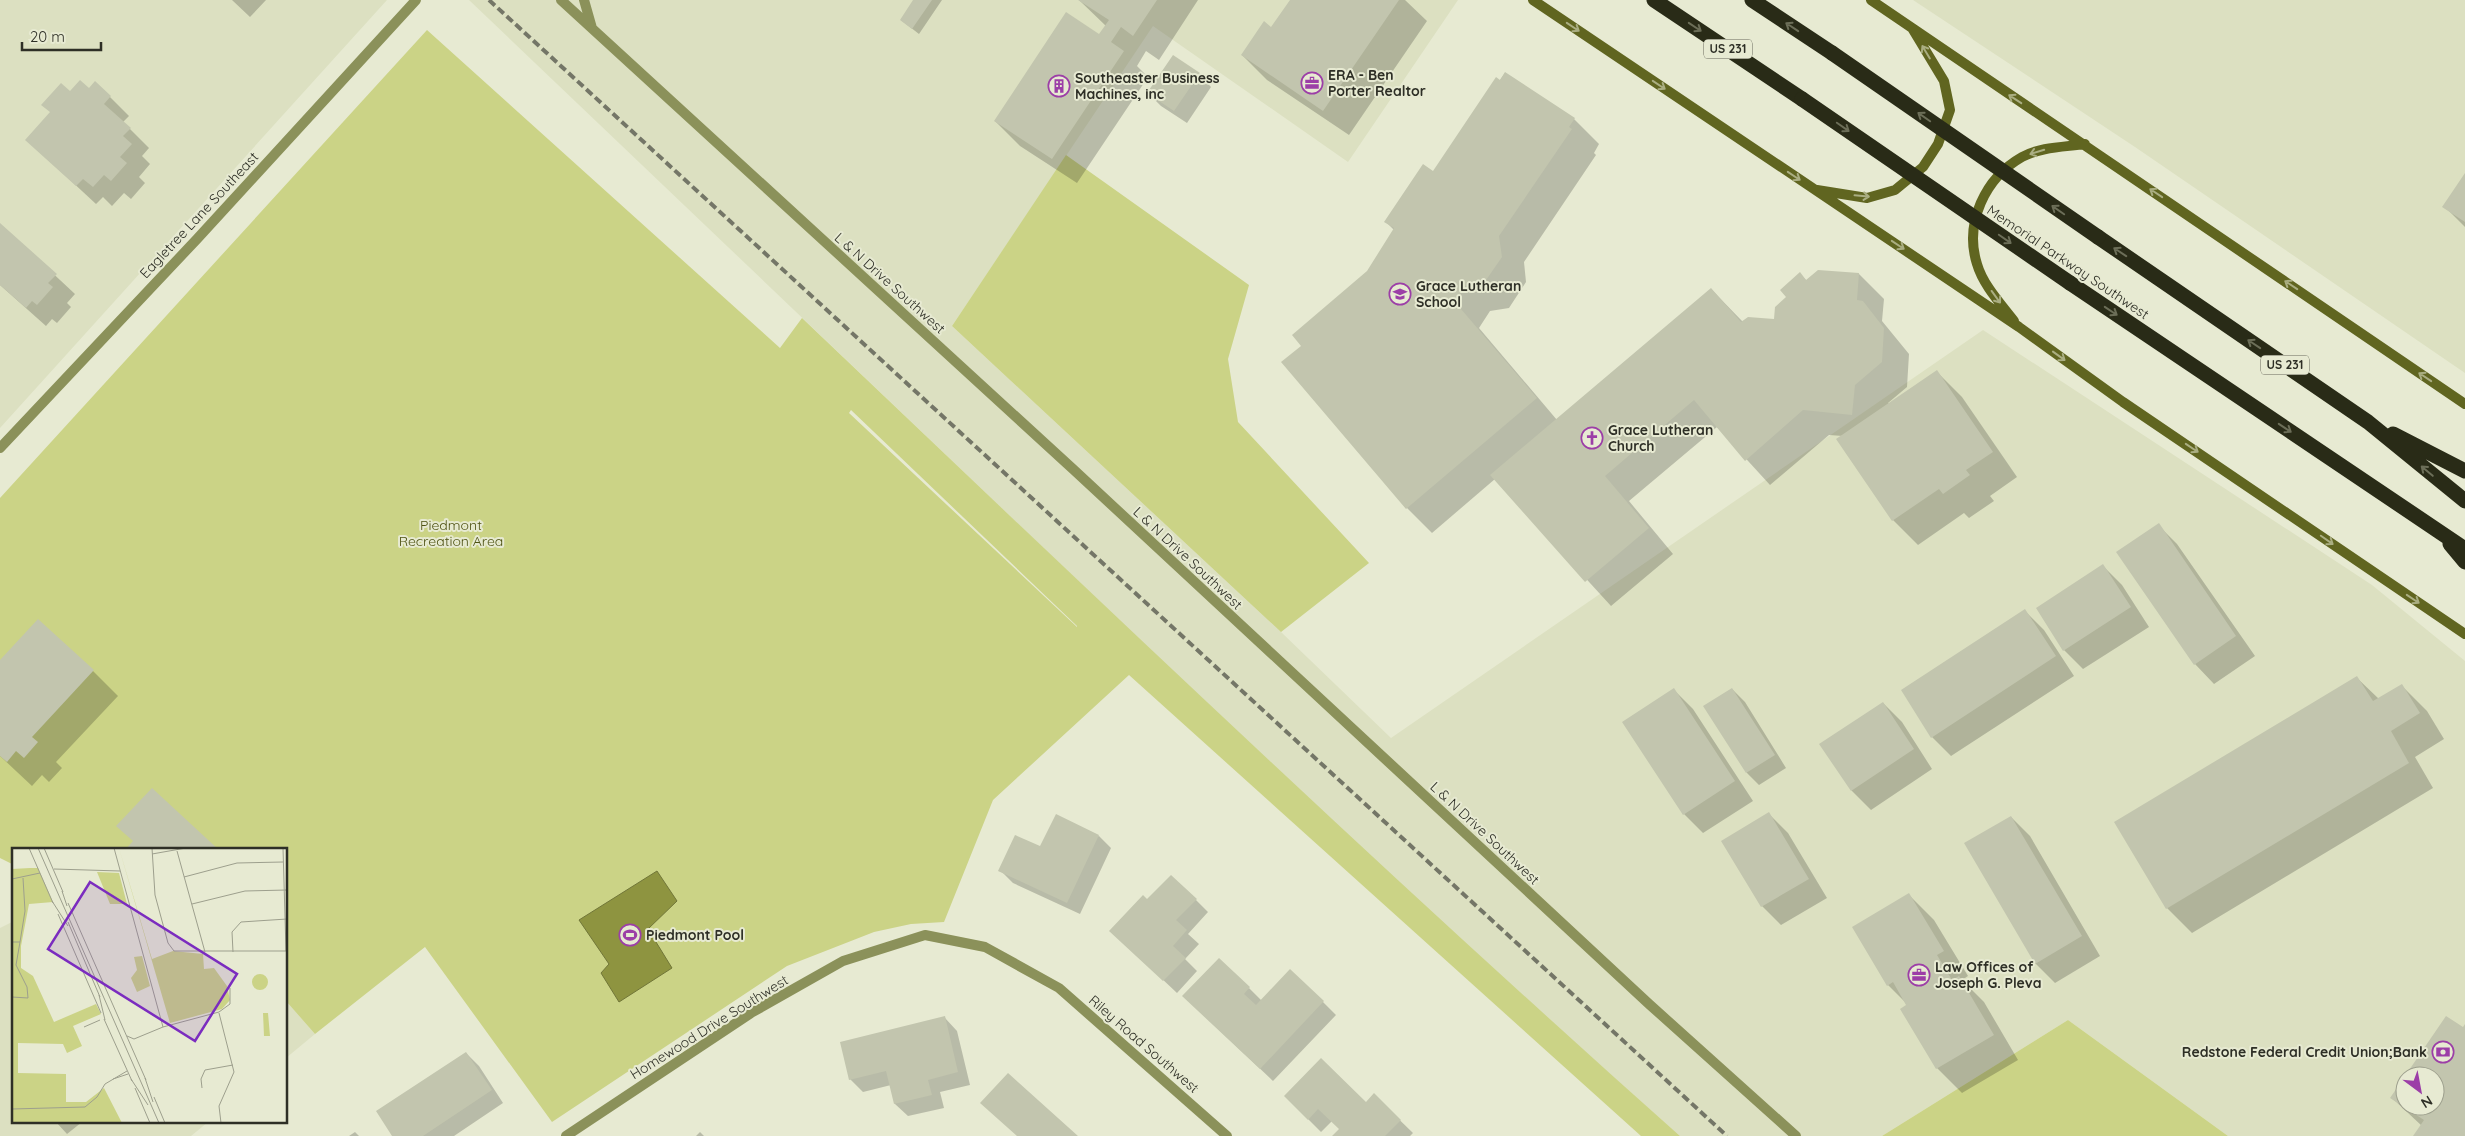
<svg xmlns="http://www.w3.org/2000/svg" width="2465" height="1136" font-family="Quicksand,sans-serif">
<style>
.built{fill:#dce0c1;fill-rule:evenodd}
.green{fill:#cbd386;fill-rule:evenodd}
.water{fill:#8e9440;stroke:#717638}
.shadow{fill:#0003}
.building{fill:#c2c5ae}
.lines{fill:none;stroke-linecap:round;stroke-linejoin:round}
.minor{stroke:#8b915a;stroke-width:10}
.tertiary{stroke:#8b915a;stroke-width:10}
.secondary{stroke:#606520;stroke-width:10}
.motorway{stroke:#292b17;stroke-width:15}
.rail{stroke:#747667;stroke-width:4;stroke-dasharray:8 4;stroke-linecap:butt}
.motorway-bridge{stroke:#292b17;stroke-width:15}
.oneway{stroke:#aaae82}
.oneway2{stroke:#6c6e58}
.labels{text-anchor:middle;stroke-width:4;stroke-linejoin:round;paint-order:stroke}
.shield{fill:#e7ead2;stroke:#66675a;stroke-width:1}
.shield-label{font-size:12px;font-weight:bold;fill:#2e2f26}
.poi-label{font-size:14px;font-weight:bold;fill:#2e2f26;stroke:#e7ead2;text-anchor:start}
.street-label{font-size:14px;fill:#2e2f26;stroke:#e7ead2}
.park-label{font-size:14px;fill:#4e5213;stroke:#e7ead2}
.inset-road{fill:none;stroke:#9d9f8d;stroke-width:1}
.view{fill:#7b2cbf;fill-opacity:0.15;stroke:#7b2cbf;stroke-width:2.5}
.inset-edge{fill:none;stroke:#2e2f26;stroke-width:2.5}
</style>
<rect width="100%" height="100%" fill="#e7ead2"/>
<path class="built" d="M0 0H387L0 428Z
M469 0H1458L1348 162 1153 26 952 326 1281 632 1391 738 1983 330 2372 585 2465 661V1136H2228L2068 1020 1882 1136H1680L1488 966 1159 658ZM2405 1076H2435V1106H2405Z
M1913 0H2465V373L2135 147Z
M14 921V1122H208L191 1136H0V928Z
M286 1001 315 1034 286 1058Z"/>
<path class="green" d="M427 30 780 348 802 318C1092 594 1381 870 1680 1136H1641L1129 675 993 800 944 922 911 924 874 932 787 966 552 1122 425 947 315 1034 286 1001V850H14V865L0 858V498ZM851 410 1077 626V627L849 413Z
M1066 155 1249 285 1228 359 1238 422 1369 563 1281 632 952 326Z
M2068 1020 2228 1136H1882Z"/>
<path class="water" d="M657 871 677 901 648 929 672 968 619 1002 601 973 609 964 579 920Z"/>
<path class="shadow" d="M232 0H266L250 17Z
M915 0H942L919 34 901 20Z
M1079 0H1198L1159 60 1146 51 1137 66 1148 77 1077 183 1020 146 995 121 1100 36 1106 26Z
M1291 0H1405L1427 21 1349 135 1267 80 1242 55 1272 28Z
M1505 73 1574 119 1599 144 1594 153 1596 155 1524 262 1526 282 1509 308 1490 311 1479 328 1557 420 1711 289 1743 322 1775 320 1800 274 1807 281 1859 274 1884 299 1882 321 1909 354 1907 387 1888 403 1889 404 1937 372 1962 397 2017 477 1990 496 1994 501 1969 518 1964 513 1918 545 1893 520 1843 436 1829 435 1770 485 1717 427 1629 501 1673 554 1611 606 1495 479 1432 533 1407 508 1303 346 1368 272 1394 230 1386 222 1434 173Z
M1199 74 1211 87 1187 123 1161 106 1148 93Z
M89 90 110 97 129 116 123 122 149 148 142 156 150 164 139 177 145 183 131 199 124 193 112 206 103 197 96 204 27 140 70 93Z
M2465 175V227L2444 206Z
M0 224 75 294 67 303 71 307 57 323 52 319 46 326 0 285Z
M2158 525 2177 544 2255 656 2214 684 2195 664 2118 552Z
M2103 566 2122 585 2149 627 2083 669 2064 650Z
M2025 611 2044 630 2074 676 1951 756 1932 737Z
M0 662 93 671 118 696 56 762 62 768 49 782 42 775 32 786 0 756Z
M2357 678 2379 699 2402 686 2427 711 2444 739 2415 757 2433 788 2192 933 2167 908 2116 823Z
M1732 689 1745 702 1786 768 1759 785 1747 773Z
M1674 690 1693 709 1753 801 1703 833 1684 814Z
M1883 703 1902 722 1932 769 1871 810 1852 791 1821 744Z
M1769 814 1788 833 1827 898 1781 925 1762 906Z
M2011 817 2030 836 2100 956 2055 983 2036 964 1966 844Z
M1099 836 1111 848 1080 914 1013 883 1000 870Z
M1909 895 1934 920 1968 976 1962 980 1984 1002 2018 1060 1962 1093 1937 1068 1902 1009 1908 1005 1888 985Z
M1196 900 1208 912 1188 934 1199 944 1185 959 1197 971 1177 993 1124 943 1147 901Z
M1249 988 1262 1001 1323 1002 1336 1015 1273 1081 1197 1009Z
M945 1018 957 1031 970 1085 940 1092 944 1108 908 1116 895 1104 891 1085 863 1092 850 1079Z
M2465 1026V1136H2415L2422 1126 2392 1098 2405 1078V1106H2435V1076H2407Z
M466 1053 479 1066 503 1103 454 1136H394Z
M1374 1095 1413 1133 1410 1136H1334L1340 1129 1332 1121 1321 1132 1285 1096 1366 1103Z
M56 1122H82L67 1134Z
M355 1132 359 1136H349Z
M700 1132 704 1136H696Z"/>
<path class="building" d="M913 0H932L912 29 900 20Z
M1078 0H1157L1133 36 1121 27 1111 42 1124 51 1052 159 994 121 1066 12 1099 34 1109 20Z
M1290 0H1399L1323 111 1241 55 1264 21 1271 27Z
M1173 55 1200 73 1174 111 1147 93Z
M1505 72 1575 118 1569 127 1572 129 1499 236 1502 257 1484 283 1465 286 1455 302 1537 398 1406 509 1281 362 1301 346 1292 335 1367 271 1394 228 1384 222 1423 164 1433 171 1496 77 1500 80Z
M80 80 89 88 95 81 111 96 104 104 131 128 123 136 132 144 120 157 127 163 111 181 104 175 93 187 83 179 76 186 25 140 50 112 41 105 61 83 70 91Z
M2465 173V222L2442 207Z
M0 223 57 274 48 283 53 287 37 305 32 301 26 308 0 285Z
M1818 270 1859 273 1857 300 1863 301 1884 328 1882 362 1855 385 1852 415 1803 410 1745 461 1694 400 1605 476 1649 528 1585 582 1490 475 1711 288 1741 322 1748 317 1774 319 1775 307 1786 297 1780 290 1800 272 1806 280Z
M1937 370 1993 452 1966 470 1970 475 1943 494 1939 489 1892 521 1836 439Z
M2159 523 2236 636 2194 665 2116 552Z
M2103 564 2131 607 2063 651 2036 608Z
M2025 609 2056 656 1931 738 1901 690Z
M38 619 94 670 32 737 38 742 24 758 16 751 7 762 0 756V660Z
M2357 676 2373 701 2402 684 2420 713 2391 731 2409 763 2166 909 2114 822Z
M1674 688 1735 781 1683 815 1622 722Z
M1732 688 1775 755 1746 773 1703 706Z
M1883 702 1914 749 1851 791 1819 744Z
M152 788 219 850H125L133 841 116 826Z
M1769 812 1809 879 1761 907 1721 841Z
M1056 814 1099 835 1067 903 998 871 1015 835 1040 846Z
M2011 816 2082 936 2035 964 1964 843Z
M1171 875 1197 899 1176 920 1187 930 1173 946 1186 958 1163 981 1109 931 1143 895 1147 899Z
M1909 893 1944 951 1937 955 1952 980 1959 976 1994 1035 1936 1069 1900 1009 1906 1005 1893 982 1887 986 1852 927Z
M1219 958 1250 987 1244 994 1256 1005 1290 969 1324 1001 1260 1069 1182 996Z
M945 1016 958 1072 928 1080 932 1095 894 1104 886 1071 849 1080 840 1042Z
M2446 1016 2463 1027 2465 1024V1136H2413L2424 1120 2390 1098 2405 1076V1106H2435V1076H2405Z
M466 1052 492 1090 423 1136H392L376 1111Z
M1321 1058 1366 1102 1374 1093 1401 1120 1385 1136H1332L1339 1129 1318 1109 1308 1120 1284 1096Z
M1008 1073 1078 1136H1017L980 1103Z"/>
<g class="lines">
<path class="minor" d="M0 448 197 239 416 0
M566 1136 751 1013 843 961 925 935 985 947 1059 988 1227 1136"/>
<path class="tertiary" d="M561 0 1074 470 1649 1004 1796 1136
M584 0 592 28"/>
<path class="secondary" d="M1533 0 2019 327 2123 402 2465 634
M1871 0 2465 404
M1817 190 1867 198 1895 190 1923 167 1938 144 1950 110 1944 81 1912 28
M2014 321C2001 304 1983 285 1977 264 1964 223 1985 178 2022 157 2040 147 2065 147 2085 144"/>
<path class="motorway" d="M1654 0 1802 99
M1752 0 1832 53
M2098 237 2368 422 2465 501
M2070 283 2465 549
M2393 434 2465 471
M2450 544 2465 562"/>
<path class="rail" d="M489 0 1727 1136"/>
<path class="motorway-bridge" d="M1832 53 2098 237
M1802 99 2070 283"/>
</g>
<defs><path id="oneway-shaft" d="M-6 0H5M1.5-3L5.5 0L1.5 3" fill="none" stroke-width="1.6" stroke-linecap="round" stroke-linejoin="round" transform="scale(1.25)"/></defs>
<g class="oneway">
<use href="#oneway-shaft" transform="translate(1573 27) rotate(34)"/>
<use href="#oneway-shaft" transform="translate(1926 52) rotate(-121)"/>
<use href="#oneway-shaft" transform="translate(1659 85) rotate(34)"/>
<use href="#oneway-shaft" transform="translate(2015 99) rotate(-147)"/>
<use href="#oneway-shaft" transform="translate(2037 152) rotate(163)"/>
<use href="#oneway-shaft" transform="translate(1794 176) rotate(34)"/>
<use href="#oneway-shaft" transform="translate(2156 193) rotate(-146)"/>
<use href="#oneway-shaft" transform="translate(1862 196) rotate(5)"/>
<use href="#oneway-shaft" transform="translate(1898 245) rotate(34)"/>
<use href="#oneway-shaft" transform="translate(2291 285) rotate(-146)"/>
<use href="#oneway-shaft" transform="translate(1996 297) rotate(54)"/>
<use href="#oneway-shaft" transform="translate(2059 356) rotate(36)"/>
<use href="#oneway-shaft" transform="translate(2425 377) rotate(-146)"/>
<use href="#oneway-shaft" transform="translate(2192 448) rotate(34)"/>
<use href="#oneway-shaft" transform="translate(2327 540) rotate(35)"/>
<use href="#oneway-shaft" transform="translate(2413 599) rotate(34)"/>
</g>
<g class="oneway2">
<use href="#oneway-shaft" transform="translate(1695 27) rotate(34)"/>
<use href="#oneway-shaft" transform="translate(1792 27) rotate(-146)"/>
<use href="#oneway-shaft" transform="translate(1924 117) rotate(-145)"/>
<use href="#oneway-shaft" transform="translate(1843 127) rotate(35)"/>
<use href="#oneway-shaft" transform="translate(2058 210) rotate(-145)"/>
<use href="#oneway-shaft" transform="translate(2005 239) rotate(35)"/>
<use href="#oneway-shaft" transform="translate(2120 252) rotate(-146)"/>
<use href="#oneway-shaft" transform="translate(2111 311) rotate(34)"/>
<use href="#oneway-shaft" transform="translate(2254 344) rotate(-146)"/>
<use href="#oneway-shaft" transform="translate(2285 428) rotate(34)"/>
<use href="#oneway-shaft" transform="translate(2427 471) rotate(-140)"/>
</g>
<defs>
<g id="office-ring" transform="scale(1.125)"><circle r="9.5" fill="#e7ead2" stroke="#9c3ea7" stroke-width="1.5"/><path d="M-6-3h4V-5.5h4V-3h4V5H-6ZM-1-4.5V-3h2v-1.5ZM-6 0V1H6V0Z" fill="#9c3ea7"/></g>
<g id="building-ring" transform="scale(1.125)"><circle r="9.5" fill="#e7ead2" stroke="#9c3ea7" stroke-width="1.5"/><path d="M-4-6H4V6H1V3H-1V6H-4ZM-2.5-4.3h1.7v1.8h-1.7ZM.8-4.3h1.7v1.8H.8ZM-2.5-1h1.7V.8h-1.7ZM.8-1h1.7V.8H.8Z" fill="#9c3ea7"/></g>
<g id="school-ring" transform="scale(1.125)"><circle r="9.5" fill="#e7ead2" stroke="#9c3ea7" stroke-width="1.5"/><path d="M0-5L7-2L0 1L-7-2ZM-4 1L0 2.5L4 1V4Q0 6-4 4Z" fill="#9c3ea7"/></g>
<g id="church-ring" transform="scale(1.125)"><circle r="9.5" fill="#e7ead2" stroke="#9c3ea7" stroke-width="1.5"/><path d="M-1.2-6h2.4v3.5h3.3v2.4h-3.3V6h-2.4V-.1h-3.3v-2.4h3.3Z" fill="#9c3ea7"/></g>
<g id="stadium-ring" transform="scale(1.125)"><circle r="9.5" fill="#e7ead2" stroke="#9c3ea7" stroke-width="1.5"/><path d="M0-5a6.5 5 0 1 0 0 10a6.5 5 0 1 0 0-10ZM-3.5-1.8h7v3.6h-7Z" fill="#9c3ea7"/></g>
<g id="bank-ring" transform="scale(1.125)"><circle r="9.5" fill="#e7ead2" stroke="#9c3ea7" stroke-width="1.5"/><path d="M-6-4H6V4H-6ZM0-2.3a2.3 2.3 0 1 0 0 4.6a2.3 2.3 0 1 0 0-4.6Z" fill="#9c3ea7"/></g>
</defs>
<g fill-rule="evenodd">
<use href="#office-ring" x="1312" y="83"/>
<use href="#building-ring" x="1059" y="86"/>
<use href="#school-ring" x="1400" y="294"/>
<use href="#church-ring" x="1592" y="438"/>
<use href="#stadium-ring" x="630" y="935"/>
<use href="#office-ring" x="1919" y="975"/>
<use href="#bank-ring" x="2443" y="1052"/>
</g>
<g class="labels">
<g class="shield">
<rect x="1704" y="39.5" width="48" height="19" rx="4"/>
<rect x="2261" y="355.5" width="48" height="19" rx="4"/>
</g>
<g class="shield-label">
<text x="1728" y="53">US 231</text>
<text x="2285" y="369">US 231</text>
</g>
<g class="poi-label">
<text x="1328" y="80">ERA - Ben<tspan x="1328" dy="16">Porter Realtor</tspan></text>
<text x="1075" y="83">Southeaster Business<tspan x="1075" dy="16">Machines, inc</tspan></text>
<text x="1416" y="291">Grace Lutheran<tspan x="1416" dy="16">School</tspan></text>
<text x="1608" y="435">Grace Lutheran<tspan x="1608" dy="16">Church</tspan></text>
<text x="646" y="940">Piedmont Pool</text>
<text x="1935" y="972">Law Offices of<tspan x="1935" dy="16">Joseph G. Pleva</tspan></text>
<text x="2427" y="1057" text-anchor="end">Redstone Federal Credit Union;Bank</text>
</g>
<g class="street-label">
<text transform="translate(199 215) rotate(-47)" y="5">Eagletree Lane Southeast</text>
<text transform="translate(2068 262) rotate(34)" y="5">Memorial Parkway Southwest</text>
<text transform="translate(890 283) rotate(42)" y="5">L &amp; N Drive Southwest</text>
<text transform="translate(1188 558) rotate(43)" y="5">L &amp; N Drive Southwest</text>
<text transform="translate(1485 833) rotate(43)" y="5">L &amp; N Drive Southwest</text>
<text transform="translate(709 1027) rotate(-32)" y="5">Homewood Drive Southwest</text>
<text transform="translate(1144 1044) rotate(41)" y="5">Riley Road Southwest</text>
</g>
<g class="park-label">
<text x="451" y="530">Piedmont<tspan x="451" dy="16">Recreation Area</tspan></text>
</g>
</g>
<g transform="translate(12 848)">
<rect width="275" height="275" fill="#e7ead2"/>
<path d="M107 0 140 111 161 103 191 106 192 121 202 120 215 138 218 152 210 161 158 175ZM18 20H26L41 54 17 56 9 98V120L21 128 42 174 84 156 89 166 61 178 70 198 55 205 51 196 6 195V225L54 226V254H74L92 240 110 275H0V21ZM85 24 107 25 115 56H98ZM130 108 138 138 125 144 119 130 125 122 122 109ZM240 134a8 8 0 1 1 16 0a8 8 0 1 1-16 0ZM251 165H256L258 188H252Z" fill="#cbd386"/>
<path class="inset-road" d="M17 0 41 55M26 0 147 275M32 0 51 44M102 0 151 179M140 0 143 47 156 95 162 103H275M271 0 274 103M165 3 193 104M140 6 174 0M42 21 108 23M172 29 225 15 271 14M0 31 28 25M50 43 55 58M40 53 56 78M56 55 134 232M180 56 233 43 275 42M46 66 89 165M56 74 88 149M0 94H8L13 63 11 30M221 104 220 84 229 74 275 71M87 147 93 172M0 149 16 150 15 139 4 117 8 94M207 165 222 224 207 258 209 275M92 171 120 233M72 179 88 172M115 188 122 191 151 179 207 164 218 156V140M133 230 141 254M101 231 116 226M119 231 136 257M123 240 138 275M190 240 189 231 193 222 221 217M142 249 153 275M0 261 73 259 85 249 93 236 115 223"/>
<path class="view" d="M78 34 225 126 183 193 36 101Z"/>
<rect width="275" height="275" class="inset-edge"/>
</g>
<g transform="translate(2420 1091) rotate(148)"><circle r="24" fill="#e7ead2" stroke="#9d9f8d"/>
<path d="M0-4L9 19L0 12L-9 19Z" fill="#9c3ea7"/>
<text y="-8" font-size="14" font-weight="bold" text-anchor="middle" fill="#2e2f26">N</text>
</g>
<path d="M22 42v8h79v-8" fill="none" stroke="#2e2f26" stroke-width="2.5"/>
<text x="30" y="42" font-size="15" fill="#2e2f26" stroke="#e7ead2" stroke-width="4" paint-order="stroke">20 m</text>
</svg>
